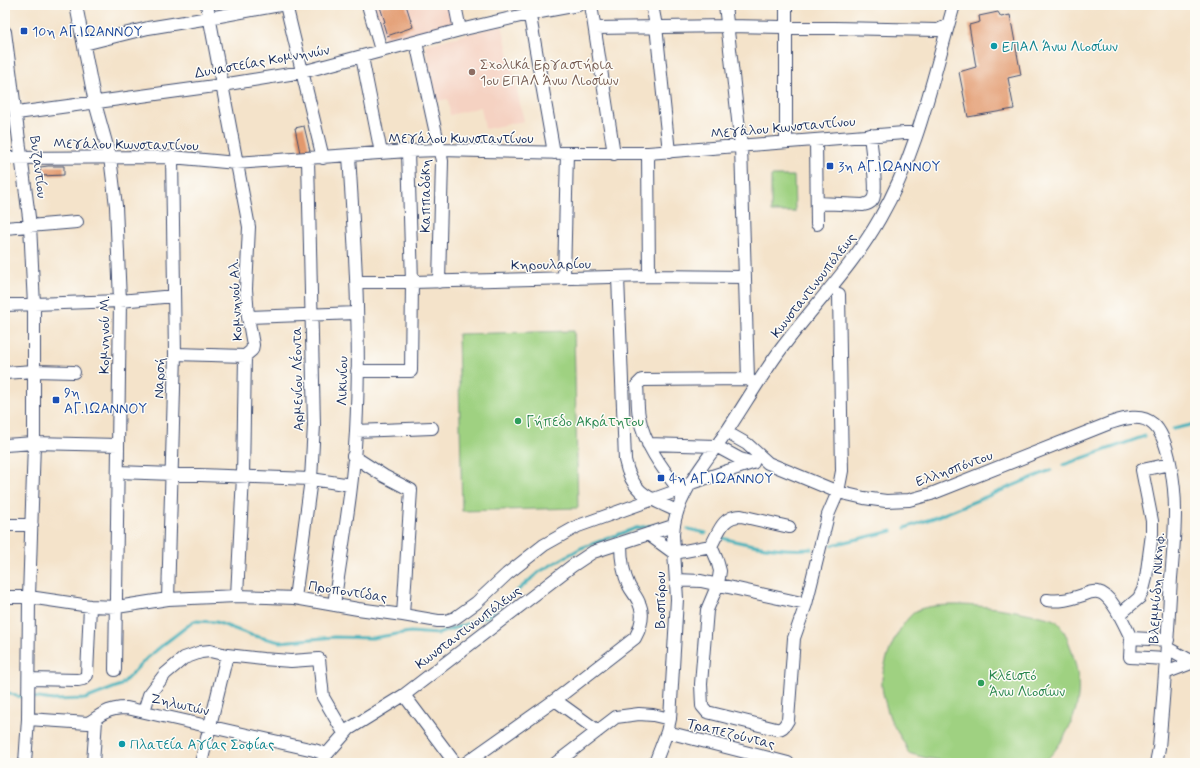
<svg xmlns="http://www.w3.org/2000/svg" width="1200" height="768" font-family="Mynerve,sans-serif">
<style>
.built{fill:#f5d2c2}
.green{fill:#9fd181;stroke:#5d8070}
.lines{fill:none;stroke-linecap:round;stroke-linejoin:round}
.stream{stroke:#42b1bb;stroke-width:3}
.building{fill:#e2986c}
.minor-casing{stroke:#3c4a6e;stroke-width:14}
.minor{stroke:#fff;stroke-width:12}
.transit-dot{fill:#1a4fb4;stroke:#fdfcf7;stroke-width:1.5}
.culture-dot{fill:#0f9aa8;stroke:#fdfcf7;stroke-width:1.5}
.education-dot{fill:#8d6e63;stroke:#fdfcf7;stroke-width:1.5}
.leisure-dot{fill:#2e9e5b;stroke:#fdfcf7;stroke-width:1.5}
.labels{text-anchor:middle;stroke-width:3;stroke-linejoin:round;paint-order:stroke}
.transit-label{font-size:14px;fill:#164399;stroke:#fdfcf7;text-anchor:start}
.culture-label{font-size:14px;fill:#0d838f;stroke:#fdfcf7;text-anchor:start}
.street-label{font-size:14px;fill:#1b2f5e;stroke:#fdfcf7}
.education-label{font-size:14px;fill:#785e54;stroke:#fdfcf7;text-anchor:start}
.leisure-label{font-size:14px;fill:#27864d;stroke:#fdfcf7;text-anchor:start}
</style>
<rect width="100%" height="100%" fill="#fdfcf7"/>
<filter id="ink" filterUnits="userSpaceOnUse"><feTurbulence type="fractalNoise" baseFrequency=".025" numOctaves="2"/><feDisplacementMap in="SourceGraphic" scale="8" xChannelSelector="R" yChannelSelector="G"/><feConvolveMatrix kernelMatrix="1 2 1 2 8 2 1 2 1" color-interpolation-filters="sRGB"/></filter>
<filter id="wash" filterUnits="userSpaceOnUse"><feTurbulence type="fractalNoise" baseFrequency=".012" numOctaves="4" result="noise"/><feDisplacementMap in="SourceGraphic" scale="16" xChannelSelector="R" yChannelSelector="G"/><feGaussianBlur stdDeviation="0.9" result="paint"/><feColorMatrix in="noise" values="0 0 0 0 0 0 0 0 0 0 0 0 0 0 0 0 0 1.4 0 .05"/><feComposite in="paint" operator="in"/></filter>
<g filter="url(#wash)">
<rect width="100%" height="100%" fill="#f4e3ca"/>
<path class="built" d="M373 5H450L454 24 385 43Z
M502 25 524 121 485 129 481 107 450 115 448 99 437 101 425 45Z"/>
<path class="green" d="M771 176H794L795 212H771Z
M574 331 578 508 462 511 458 334Z
M961 605C988 606 1014 610 1040 616 1044 617 1051 618 1055 620 1064 627 1069 642 1072 652 1082 683 1081 708 1064 737 1058 747 1052 755 1043 763H960L926 758 908 753C908 746 893 727 890 718 886 706 881 691 882 679 884 659 899 623 916 611 925 605 951 605 961 605Z"/>
<g class="lines">
<path class="stream" d="M1173 429 1195 424
M1063 465 1145 436
M905 528 939 516 1051 470
M688 529 706 533
M722 538C753 546 781 551 812 549
M832 545 892 531
M5 691 16 696 26 697
M32 697 53 700 85 699 121 685 146 659 164 644 194 621 216 622 251 635 280 642 334 637 372 638 410 632 438 634 488 616 539 572 581 548 636 528 648 526H658"/>
</g>
<g id="blocks">
<path class="building" d="M385 5H406L413 27 387 36 383 23 385 22 380 7Z
M998 12 1001 17 1010 15 1021 75 1008 78 1014 109 968 117 959 72 976 67 969 25 980 22 979 16Z
M304 126 310 151 300 153 295 128Z
M48 166H64V175L41 176 40 167Z"/>
</g>
</g>
<g filter="url(#ink)">
<use href="#blocks" fill-opacity="0" stroke="#3c4a6e" stroke-width="1"/>
<g class="lines">
<g class="minor-casing">
<path id="minor" d="M76 5 95 103 110 157 116 206 120 301 115 670
M207 5 249 227 246 289 248 317 253 345 252 350 245 356 243 476 237 596
M286 5 323 158
M368 5 381 50
M455 5 460 30
M528 5 554 153
M591 5 614 154
M652 5 656 26 669 152
M725 5 741 146 748 379
M595 28 728 26 938 30 948 25
M5 32 30 225 34 305V443L29 597 28 719 25 763
M416 42 442 161 439 282
M84 44 148 28 209 18 280 5
M362 57 381 153
M17 113 222 85 302 72 460 30 529 14 578 5
M816 140 817 224
M786 142V5
M648 153 649 276
M5 158 172 157 236 163 408 151 440 150 567 153H648L904 133H917
M817 203 863 205C867 204 871 203 873 199 878 191 871 147 870 135
M5 228 77 222
M618 277 625 460C632 494 649 498 677 511
M564 278 567 153
M357 282H412L649 276 745 277
M5 305 120 301 174 296
M248 317 357 313
M175 354 245 356
M357 371H411L412 282 408 151
M5 373 34 371 74 372
M356 431 432 428
M726 432 747 444 768 463 838 492 864 498 886 501 909 500 931 494 1110 423C1123 419 1141 413 1153 424 1170 438 1175 489 1175 511 1175 533 1173 556 1171 578 1168 635 1164 691 1159 748L1156 763
M648 444 716 446 740 459 753 463
M5 445 34 443 118 445
M353 456 384 476 411 490 403 615
M118 472 311 479 351 485
M679 490C662 468 644 444 639 416 637 406 638 395 637 385L642 380 748 379 754 383
M5 525H32
M648 534 674 553 711 546 717 560 720 571 718 584 707 610 701 684 702 706 707 712 776 729C782 730 785 726 788 720L794 638 806 604
M711 546C719 532 722 516 741 516L789 527
M676 580 701 581 806 604 828 515 838 492 842 471 839 294
M5 597H29L90 606 117 607 168 599 237 596 267 597 295 598 358 609 403 615 438 621H446L455 618 476 603 507 574 544 545 578 526 679 490 691 483 752 463
M295 598 311 479 314 425 308 159
M168 599 175 354 172 157
M1047 600C1060 602 1070 599 1083 595 1088 593 1092 591 1098 592 1112 594 1125 626 1131 638
M334 605C342 547 353 489 356 431 361 339 355 248 349 156
M1119 615 1139 598 1143 590 1146 578 1152 534V521L1142 470 1170 464
M1167 648 1195 663
M1166 659 1130 657 1131 638 1168 640
M1165 673 1194 662
M29 679 78 680 83 679 87 675 90 606
M404 695 455 763
M555 700 598 731
M144 711 149 695 165 674 184 658 201 652 210 651 227 655 263 659 291 661 319 659 323 697 344 733
M28 719 88 723C94 720 98 716 104 713 111 709 119 708 127 708L314 750 326 754
M667 732 788 763
M93 763 96 720
M201 763 227 655
M319 763 349 729 404 695 572 566 593 552 673 526
M466 763 555 700 635 638C641 627 645 615 639 603 637 597 632 592 629 586 623 573 621 559 621 544
M556 763 616 717 639 714 653 715 670 719
M655 763 667 732 670 719 677 599 673 535C674 496 706 462 727 431 745 404 761 376 781 349 814 305 853 266 880 218 918 153 933 76 954 5"/>
</g>
<use href="#minor" class="minor"/>
</g>
</g>
<g class="transit-dot">
<rect x="20" y="27" width="8" height="8" rx="2"/>
<rect x="826" y="162" width="8" height="8" rx="2"/>
<rect x="52" y="396" width="8" height="8" rx="2"/>
<rect x="657" y="474" width="8" height="8" rx="2"/>
</g>
<g class="culture-dot">
<circle cx="994" cy="46" r="4"/>
<circle cx="122" cy="744" r="4"/>
</g>
<circle class="education-dot" cx="472" cy="72" r="4"/>
<g class="leisure-dot">
<circle cx="518" cy="421" r="4"/>
<circle cx="981" cy="683" r="4"/>
</g>
<g class="labels">
<g class="transit-label">
<text x="32" y="36">10η ΑΓ.ΙΩΑΝΝΟΥ</text>
<text x="838" y="171">3η ΑΓ.ΙΩΑΝΝΟΥ</text>
<text x="64" y="397">9η<tspan x="64" dy="16">ΑΓ.ΙΩΑΝΝΟΥ</tspan></text>
<text x="669" y="483">4η ΑΓ.ΙΩΑΝΝΟΥ</text>
</g>
<g class="culture-label">
<text x="1002" y="51">ΕΠΑΛ Άνω Λιοσίων</text>
<text x="130" y="749">Πλατεία Αγίας Σοφίας</text>
</g>
<g class="street-label">
<text transform="translate(262 61) rotate(-10)" y="5">Δυναστείας Κομνηνών</text>
<text transform="translate(783 127) rotate(-5)" y="5">Μεγάλου Κωνσταντίνου</text>
<text x="461" y="143">Μεγάλου Κωνσταντίνου</text>
<text transform="translate(126 144) rotate(1)" y="5">Μεγάλου Κωνσταντίνου</text>
<text transform="translate(39 167) rotate(83)" y="5">Βυζαντίου</text>
<text transform="translate(425 196) rotate(-90)" y="5">Καππαδόκη</text>
<text transform="translate(551 264) rotate(-1)" y="5">Κηρουλαρίου</text>
<text transform="translate(813 285) rotate(-52)" y="5">Κωνσταντινουπόλεως</text>
<text transform="translate(235 300) rotate(-93)" y="5">Κομνηνού Αλ.</text>
<text transform="translate(104 335) rotate(-90)" y="5">Κομνηνού Μ.</text>
<text transform="translate(159 378) rotate(-88)" y="5">Ναρσή</text>
<text transform="translate(297 379) rotate(-91)" y="5">Αρμενίου Λέοντα</text>
<text transform="translate(342 381) rotate(-89)" y="5">Λικινίου</text>
<text transform="translate(954 468) rotate(-20)" y="5">Ελλησπόντου</text>
<text transform="translate(1156 588) rotate(-87)" y="5">Βλεμμύδη Νικηφ.</text>
<text transform="translate(348 591) rotate(9)" y="5">Προποντίδας</text>
<text transform="translate(660 600) rotate(-90)" y="5">Βοσπόρου</text>
<text transform="translate(468 627) rotate(-37)" y="5">Κωνσταντινουπόλεως</text>
<text transform="translate(180 704) rotate(13)" y="5">Ζηλωτών</text>
<text transform="translate(731 733) rotate(14)" y="5">Τραπεζούντας</text>
</g>
<g class="education-label">
<text x="480" y="69">Σχολικά Εργαστήρια<tspan x="480" dy="16">1ου ΕΠΑΛ Άνω Λιοσίων</tspan></text>
</g>
<g class="leisure-label">
<text x="526" y="426">Γήπεδο Ακράτητου</text>
<text x="989" y="680">Κλειστό<tspan x="989" dy="16">Άνω Λιοσίων</tspan></text>
</g>
</g>
<rect width="1200" height="768" fill="none" stroke="#fdfcf7" stroke-width="20"/>
</svg>
